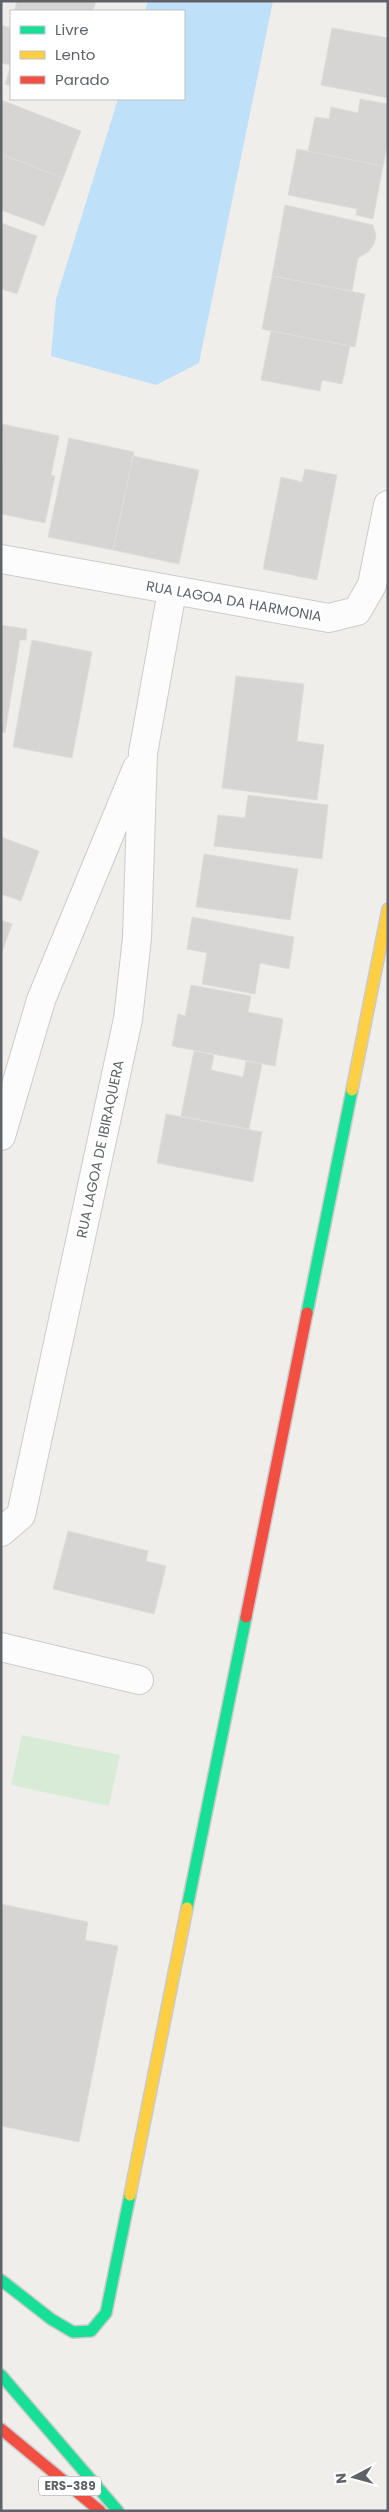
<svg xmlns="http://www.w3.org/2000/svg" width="389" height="2512" font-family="Poppins,sans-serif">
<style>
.green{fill:#d8ebd6}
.water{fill:#bfe0f9}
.building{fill:#d6d5d3;stroke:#deddd9}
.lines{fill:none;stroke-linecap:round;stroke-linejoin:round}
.street-casing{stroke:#cbcccc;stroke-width:30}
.fast-casing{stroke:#cacacb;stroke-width:14}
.slow-casing{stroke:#cacacb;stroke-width:14}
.jam-casing{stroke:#cacacb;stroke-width:14}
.street{stroke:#fdfcfc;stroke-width:28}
.fast{stroke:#16e098;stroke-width:11}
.slow{stroke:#ffcf43;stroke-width:11}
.jam{stroke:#f24e42;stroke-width:11}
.labels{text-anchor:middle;stroke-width:5;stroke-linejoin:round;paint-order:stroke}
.shield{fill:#fff;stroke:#8f9295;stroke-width:1}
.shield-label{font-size:12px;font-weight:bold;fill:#5f6368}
.street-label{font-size:14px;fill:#5f6368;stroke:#fff}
</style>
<rect width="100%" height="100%" fill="#efeeea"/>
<path class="green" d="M22 1735 120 1755 109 1806 11 1785Z"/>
<path class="water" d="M148 1H273L199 363 156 385 51 356 56 299 118 99H184V11H145Z"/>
<path class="building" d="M17 1H96L93 11H14Z
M1 25 11 28V86L5 84 11 65 1 63Z
M332 28 388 38V98L321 85Z
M360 99 388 104V142L383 166 308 151 315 117 329 119 331 107 358 113Z
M1 100 81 131 63 178 1 154Z
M297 149 383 166 373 219 356 215 357 209 288 195Z
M1 154 63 178 44 226 1 210Z
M285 205 373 225 376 235 374 244 368 252 358 258 352 291 272 276Z
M1 223 37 236 17 294 1 289Z
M272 276 365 294 355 347 262 329Z
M271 331 350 346 342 384 322 380 320 391 261 380Z
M2 424 59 436 51 475 55 476 45 523 1 514Z
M69 438 134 452 113 550 48 537Z
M133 456 199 470 179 564 113 550Z
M305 469 337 475 317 580 263 569 281 477 302 482Z
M1 625 27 629 26 640H20L5 733 1 732Z
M32 640 92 652 72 758 13 747Z
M236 676 304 684 297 741 324 745 317 800 222 788Z
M248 795 328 805 322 859 214 846 218 815 245 818Z
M1 837 39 851 21 901 1 894Z
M204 854 298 869 290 920 196 907Z
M192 917 294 937 289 969 260 963 255 994 202 984 207 953 187 949Z
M1 920 12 924 1 955Z
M191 985 251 996 248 1012 283 1019 275 1066 172 1046 178 1014 185 1016Z
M194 1051 214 1055 211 1070 243 1077 246 1061 262 1064 249 1129 181 1116Z
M166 1114 262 1132 253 1182 157 1163Z
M68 1531 148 1551 146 1561 166 1566 154 1614 53 1589Z
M1 1904 88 1922 85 1940 118 1946 79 2142 1 2126Z"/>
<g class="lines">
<g class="street-casing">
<path id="street" d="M1 559 329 618 357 611 372 585 388 505
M1 1136 41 1000 137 768
M1 1532 21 1515 128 1019 137 938 143 753 172 591
M1 1647 139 1680"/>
</g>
<g class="fast-casing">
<path id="fast" d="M307 1313 352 1090
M187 1908 246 1617
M1 2280 51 2319 73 2332 91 2331 106 2313 130 2195
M1 2375 118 2511"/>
</g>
<g class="slow-casing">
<path id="slow" d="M352 1090 388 909
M130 2195 187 1908"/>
</g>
<g class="jam-casing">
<path id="jam" d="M246 1617 307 1313
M1 2429 100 2511"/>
</g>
<use href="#street" class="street"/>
<use href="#fast" class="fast"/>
<use href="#slow" class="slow"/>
<use href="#jam" class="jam"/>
</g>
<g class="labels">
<rect class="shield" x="39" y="2476.5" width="62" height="19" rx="4"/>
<g class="shield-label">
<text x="70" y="2490">ERS-389</text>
</g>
<g class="street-label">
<text transform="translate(234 601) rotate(10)" y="5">RUA LAGOA DA HARMONIA</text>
<text transform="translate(100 1149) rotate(-78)" y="5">RUA LAGOA DE IBIRAQUERA</text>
</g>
</g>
<rect width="389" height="2512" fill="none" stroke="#5f6368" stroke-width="5"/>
<rect x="10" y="10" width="175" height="90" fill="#ffffff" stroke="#bfc1c3"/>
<rect x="20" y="26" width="25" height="8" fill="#16e098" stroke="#bfc1c3"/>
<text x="55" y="35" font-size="15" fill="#5f6368">Livre</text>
<rect x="20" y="51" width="25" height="8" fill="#ffcf43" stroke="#bfc1c3"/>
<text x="55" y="60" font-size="15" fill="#5f6368">Lento</text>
<rect x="20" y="76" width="25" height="8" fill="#f24e42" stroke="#bfc1c3"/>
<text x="55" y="85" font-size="15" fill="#5f6368">Parado</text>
<g transform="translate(354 2477) rotate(264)" stroke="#ffffff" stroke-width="4" paint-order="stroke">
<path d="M0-4L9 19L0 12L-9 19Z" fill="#5f6368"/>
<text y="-8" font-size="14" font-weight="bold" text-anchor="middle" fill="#5f6368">N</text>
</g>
</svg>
